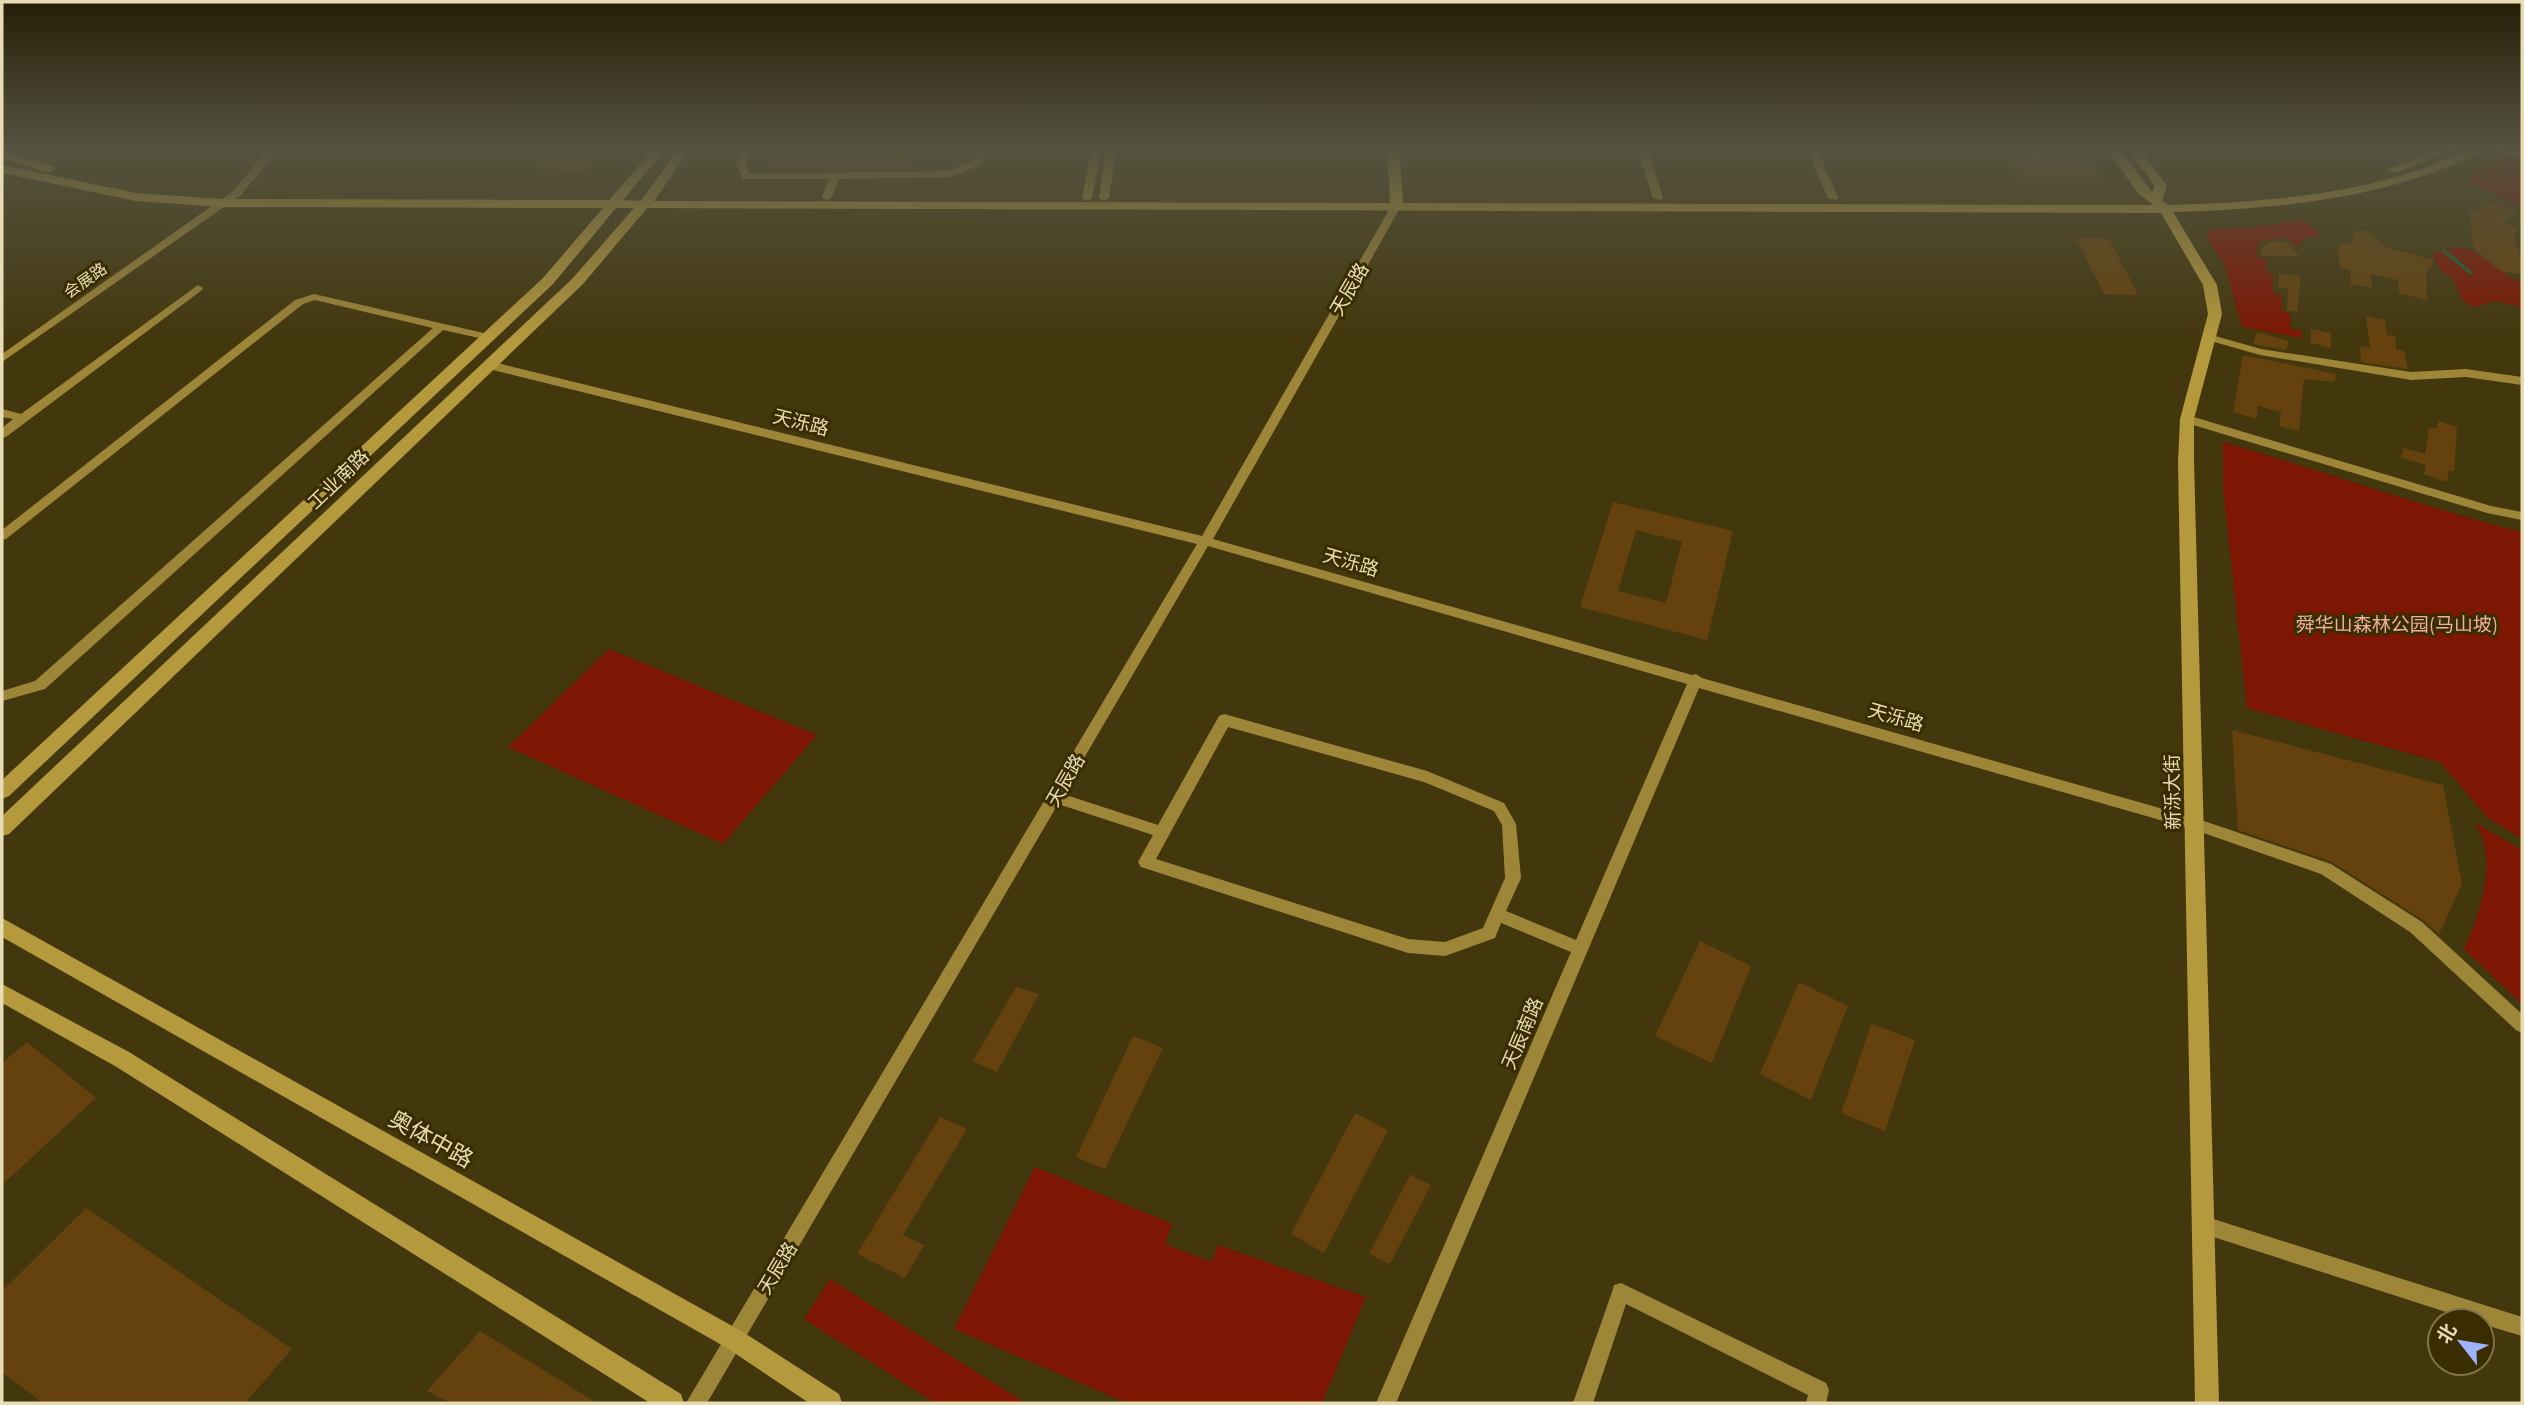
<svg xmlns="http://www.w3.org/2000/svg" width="2524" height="1405" font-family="Montserrat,'Noto Sans SC',sans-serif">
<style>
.green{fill:#7d1603}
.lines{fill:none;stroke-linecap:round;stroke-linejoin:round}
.stream{stroke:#196034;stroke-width:3.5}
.building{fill:#65420d;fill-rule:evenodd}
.minor{fill:#9e8639;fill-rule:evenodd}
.major{fill:#b5993d;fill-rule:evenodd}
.labels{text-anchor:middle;stroke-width:6;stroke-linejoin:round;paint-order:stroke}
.far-street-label{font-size:16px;fill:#e8dcb7;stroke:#392d01}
.street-label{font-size:19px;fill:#e8dcb7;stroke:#392d01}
.park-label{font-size:19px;fill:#eeaea1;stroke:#392d01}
.near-street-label{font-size:23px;fill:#e8dcb7;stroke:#392d01}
</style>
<rect width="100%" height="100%" fill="#43370d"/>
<path class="green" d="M2502 155 2522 163V205L2465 181Z
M2303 220 2322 235 2304 238 2297 247 2287 238 2262 240 2257 247V257L2266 259V272L2273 274V293L2282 295V310L2291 314 2290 328 2302 331V338L2242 327 2225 266 2207 237 2209 229 2255 227Z
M2459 247C2483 251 2499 274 2522 282V307L2495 301 2474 307 2463 301 2452 277 2440 270 2432 254Z
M2223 442C2323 471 2421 507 2522 532V839L2488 818 2440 762 2247 708 2223 489Z
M609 649 817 735 723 844 508 747Z
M2474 822 2522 850V1004L2464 949C2480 914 2500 856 2474 822Z
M1035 1167 1172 1224 1165 1244 1211 1262 1218 1245 1366 1297 1322 1403H1127L954 1329Z
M830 1279 1025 1403H935L804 1319Z"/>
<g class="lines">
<path class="stream" d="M2444 251 2471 273"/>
</g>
<path class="building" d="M555 145H602L585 171 538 170Z
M773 145H917L910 165 764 164Z
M2001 145H2080L2106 183H2024Z
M2493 203 2517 213 2501 222 2518 228 2514 237 2522 260V275L2501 271 2474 249 2470 212Z
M2366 230 2388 248 2435 260 2426 273 2427 300 2399 293 2398 280 2371 274 2372 288 2351 284 2350 270 2340 268 2338 245 2355 242 2352 233Z
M2076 238 2109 239 2138 295 2104 294Z
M2286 241 2299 256H2261V248L2269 242Z
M2279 274 2301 276 2297 312 2287 310 2288 289 2279 287Z
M2366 316 2385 320 2387 335 2395 336 2396 349 2404 351 2408 369 2361 362 2360 346 2370 348Z
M2311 329 2331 333V348L2311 343Z
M2257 332 2289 341 2286 350 2253 344Z
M2243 355 2336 374 2335 382 2304 379 2299 431 2279 426 2281 412 2258 406 2256 419 2233 412Z
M2438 421 2457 427 2454 472 2449 470 2447 482 2424 474 2426 465 2401 458 2404 448 2425 454 2429 427 2437 429Z
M1613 502 1733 531 1707 640 1580 607ZM1636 530 1682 542 1666 603 1618 591Z
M2232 730 2443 785 2462 884 2439 934 2423 920 2332 862 2238 830Z
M1700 941 1751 966 1712 1063 1655 1036Z
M1799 982 1848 1006 1811 1100 1760 1074Z
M1016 987 1039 994 997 1072 973 1061Z
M1871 1024 1915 1040 1885 1131 1841 1113Z
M1133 1036 1163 1048 1105 1169 1076 1157Z
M27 1042 96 1098 2 1185V1063Z
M1355 1113 1388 1130 1324 1253 1291 1234Z
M940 1117 967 1129 903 1235 924 1245 905 1278 857 1254Z
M1410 1175 1431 1185 1390 1264 1369 1254Z
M86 1208 292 1349 245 1403H43L2 1372V1291Z
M480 1331 597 1403H451L427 1391Z"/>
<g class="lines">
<path class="minor" d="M272 145H282L241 195 2 362V354L233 191Z
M745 145H755L746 163 749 174 949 171 974 161 978 145H988L981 165 950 177 839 179 832 197 827 200 822 197 829 179H742L736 163Z
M1092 145H1102L1092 198 1087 201 1082 198Z
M1107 145H1117L1109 198 1104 201 1099 198Z
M1636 145H1646L1663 198 1662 200 1653 198Z
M1805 145H1815L1838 198 1837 200 1828 198Z
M1395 205 1400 208 1213 539 1692 675 1696 674 1702 678 2195 818 2331 864 2422 922 2522 1014V1033L2516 1030 2410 932 2321 874 2195 830 1699 688 1396 1403H1376L1571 952 1501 923 1495 938 1445 956 1408 953 1141 867 1138 862 1153 835 1058 804 707 1403H686L1197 544 489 369 483 365 489 361 1202 536 1390 208ZM1208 546 1687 684 1576 940 1506 911 1521 878 1516 824 1504 803 1427 771 1224 714 1219 716 1158 825 1063 794ZM1228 727 1424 782 1494 811 1502 825 1505 878 1483 928 1445 942 1408 939 1156 859Z
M198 285 203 288 202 290 6 437 2 438V428L13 419 2 417V409L21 414Z
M314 294 488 334 494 337 488 340 443 330 45 689 2 701V691L35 681 433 328 315 300 303 304 6 539 2 540V530L295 300Z
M2208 334 2261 349 2411 372 2466 369 2522 377V385L2466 377 2411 380 2260 355 2204 339 2202 337Z
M2187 415 2491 506 2522 512V520L2487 513 2183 422 2181 419Z
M2204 1216 2522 1317V1336L2482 1324V1321H2474L2204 1234 2198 1231 2195 1225 2198 1219Z
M1621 1283 1826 1383 1829 1390 1826 1403H1806L1808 1395 1626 1304 1593 1403H1573L1612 1292 1614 1285Z"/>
<path class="major" d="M657 145H669L623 200 641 201 681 145H693L654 201 1390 203 1387 145H1399L1403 203 2153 205 2138 193 2104 145H2116L2152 192 2155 186 2125 145H2137L2167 186 2162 200 2168 205C2255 202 2344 197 2427 167 2464 153 2481 134 2522 152V160L2490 146C2476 157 2455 164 2437 171 2353 202 2263 209 2173 212L2217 285 2222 314 2194 419V461L2219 1403H2195L2178 461 2180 419 2208 314 2203 285 2161 213 647 208 583 284 9 834 2 836V816L573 278 634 208H616L553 284 9 796 2 799V780L543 278 603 208 221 207 136 201 2 173V165L136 193 221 199 609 200Z
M2449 145H2465L2396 173 2386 170Z
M2 151 53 166 55 169 49 173 2 159Z
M2 918 743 1332 839 1394 842 1403H809L727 1348 2 937Z
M2 984 129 1052 681 1394 684 1403H650L115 1066 2 1003Z"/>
</g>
<linearGradient id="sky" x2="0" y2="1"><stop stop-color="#251e07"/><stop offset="0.43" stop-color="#555340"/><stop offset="1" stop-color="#555340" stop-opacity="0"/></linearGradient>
<rect width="2524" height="341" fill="url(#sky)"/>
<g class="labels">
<g class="far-street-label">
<text transform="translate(85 280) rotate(-35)" y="6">会展路</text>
</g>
<g class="street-label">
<text transform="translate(1349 289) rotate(-60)" y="7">天辰路</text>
<text transform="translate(801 422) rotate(14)" y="7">天泺路</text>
<text transform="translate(338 479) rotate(-44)" y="7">工业南路</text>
<text transform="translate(1351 562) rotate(16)" y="7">天泺路</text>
<text transform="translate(1896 717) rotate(16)" y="7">天泺路</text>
<text transform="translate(1065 780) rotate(-60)" y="7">天辰路</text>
<text transform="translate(2172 792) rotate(-91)" y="7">新泺大街</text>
<text transform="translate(1522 1033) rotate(-67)" y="7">天辰南路</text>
<text transform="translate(777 1268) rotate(-59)" y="7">天辰路</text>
</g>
<g class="park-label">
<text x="2397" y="631">舜华山森林公园(马山坡)</text>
</g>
<g class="near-street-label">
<text transform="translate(431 1139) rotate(29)" y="8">奥体中路</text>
</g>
</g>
<rect width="2524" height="1405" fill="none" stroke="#e8dcb7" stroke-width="7"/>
<g transform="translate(2461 1342) rotate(301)"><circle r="33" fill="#392d01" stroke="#7f734a" stroke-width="2"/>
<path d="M0-5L12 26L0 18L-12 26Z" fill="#9fb3fd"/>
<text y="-10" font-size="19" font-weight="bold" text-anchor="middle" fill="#e8dcb7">北</text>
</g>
</svg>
